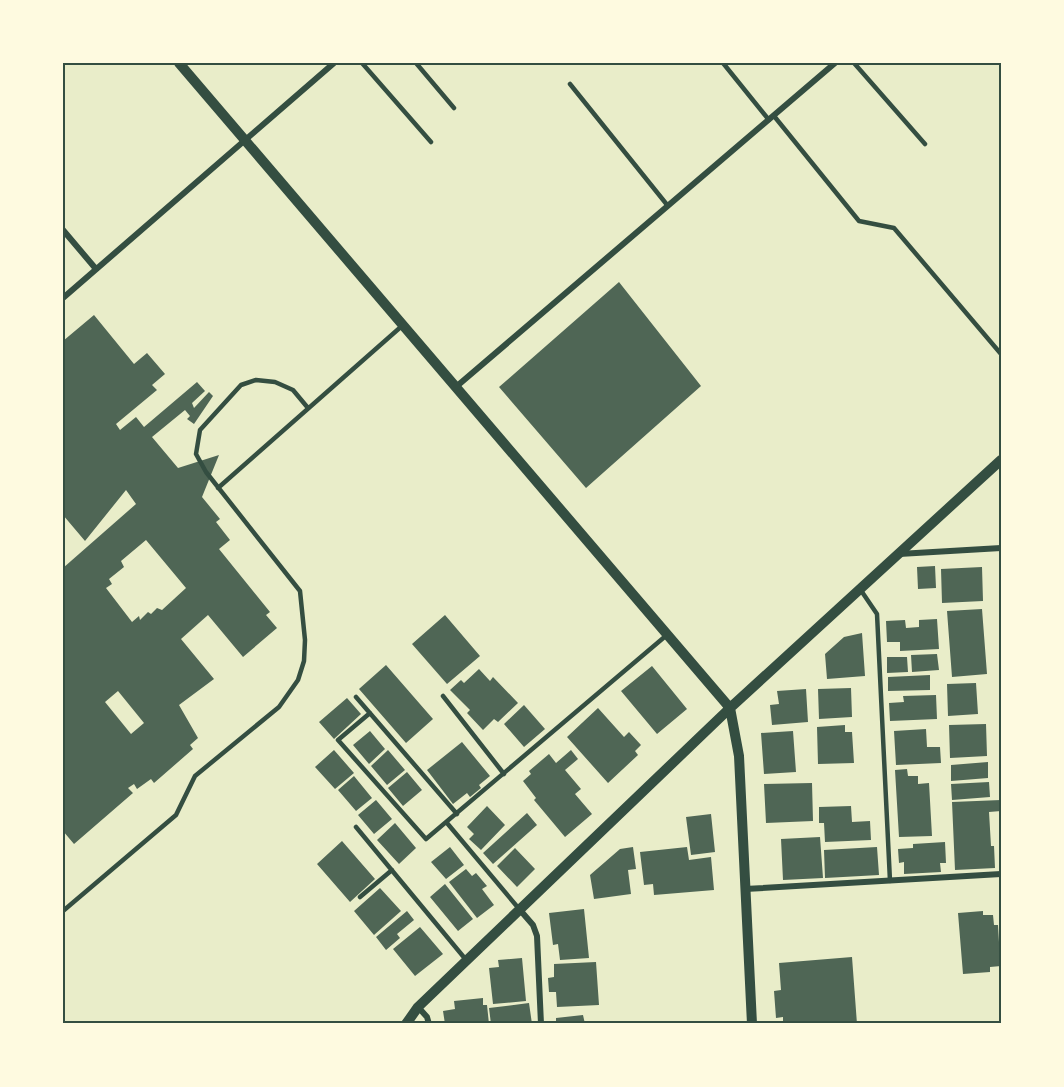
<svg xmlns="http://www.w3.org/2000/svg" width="1064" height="1087" font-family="'Noto Serif',serif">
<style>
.building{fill:#4f6655;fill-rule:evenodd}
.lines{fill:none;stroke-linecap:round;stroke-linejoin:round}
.service{stroke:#344e41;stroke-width:4.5}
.minor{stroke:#344e41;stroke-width:6}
.tertiary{stroke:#344e41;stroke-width:10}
.neatline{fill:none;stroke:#344e41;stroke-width:2}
</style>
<rect width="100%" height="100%" fill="#e9edc9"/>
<path class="building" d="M619 282 701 386 586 488 499 387Z
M94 315 134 364 147 353 165 374 152 385 157 390 116 424 120 430 136 417 144 427 197 382 205 391 192 403 194 408 209 392 213 396 194 424 187 419 190 416 185 410 152 437 178 468 219 455 202 497 220 519 216 522 230 540 219 549 270 612 266 615 277 628 243 657 208 615 181 639 214 679 179 705 198 738 190 745 193 749 154 783 151 779 137 789 134 784 128 788 133 793 74 844 63 831V568L136 504 126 490 85 541 63 515V341ZM146 540 186 588 162 610 157 608 151 614 148 612 140 620 139 616 132 622 106 588 112 584 109 579 124 567 121 561ZM118 691 144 723 131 734 105 702Z
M935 566 936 588 918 589 917 567Z
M982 567 983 601 942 603 941 569Z
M982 609 987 674 952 677 947 611Z
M445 615 480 656 447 684 412 644Z
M937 619 939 649 900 651V642H887L886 621 905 620 906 628 919 627V620Z
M862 633 865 676 827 679 825 654 844 637Z
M937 654 939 670 912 672 911 655Z
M887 657H907L908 672 887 673Z
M386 665 433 719 406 743 359 689Z
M652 666 687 709 657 734 621 691Z
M479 669 490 681 493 677 518 703 498 722 494 719 483 730 467 713 470 710 450 690 461 680 464 683Z
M930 675V690L888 691V677Z
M976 683 978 714 948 716 947 684Z
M851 688 852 717 819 719 818 689Z
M806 689 808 722 772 725 770 705 779 704 777 691Z
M936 695 937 719 890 721 889 703 904 702 903 696Z
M347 698 361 714 334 739 319 722Z
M524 705 545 729 524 747 504 724Z
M598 708 624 737 629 732 641 745 635 751 638 755 608 783 567 737Z
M986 724 987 756 950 758 949 725Z
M845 725V732H852L854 763 818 764 817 727Z
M926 729 927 747H940L941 763 896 765 894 731Z
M370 731 385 749 369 764 353 745Z
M793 731 796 772 764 774 761 733Z
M462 742 490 776 479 785 481 788 470 797 467 793 453 804 427 770Z
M334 750 354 773 335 789 315 767Z
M388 750 405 770 387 785 371 766Z
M571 750 578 759 565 770 581 789 575 794 592 814 565 837 534 800 536 798 523 781 531 774 529 771 549 754 556 763Z
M988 762V778L951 781V765Z
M907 769 908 776H918V784L929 783 932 836 899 837 895 770Z
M407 772 422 790 403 806 388 788Z
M354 776 372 798 356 811 338 790Z
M989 782 990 797 952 800 951 784Z
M812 783 813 821 766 823 764 784Z
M376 800 392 819 374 834 358 815Z
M1001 800V811L989 812 991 846H994L995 868 955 870 952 802Z
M487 806 505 825 481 850 469 839 474 834 467 827Z
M851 806 852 822 870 821 871 840 825 842 824 823H819V807Z
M527 813 537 825 493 864 483 853Z
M711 814 715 852 691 855 686 817Z
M395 823 416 848 399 864 377 840Z
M820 837 823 878 783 880 781 839Z
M342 841 375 879 350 902 317 864Z
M945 842 946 863H940L941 872 904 874V862L899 863 898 849 913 848V844Z
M450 847 464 865 446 879 431 862Z
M633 847 636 869 628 870 631 894 594 899 590 875 620 849Z
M687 847 689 860 711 857 714 890 654 895 653 884 644 885 640 852Z
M877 847 879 875 825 878 824 850Z
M515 848 535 869 517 887 497 866Z
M466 869 472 876 476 873 487 886 482 889 494 905 477 918 449 882Z
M445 884 473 919 458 931 430 897Z
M380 888 401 911 374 935 354 911Z
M584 909 589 958 560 960 558 944 553 945 549 913Z
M407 911 414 920 397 934 400 938 386 950 376 937Z
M983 911V915H993L994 925H998L999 942H1001V966L990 967V972L963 974 958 913Z
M420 927 443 954 415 976 393 949Z
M852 957 857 1024H783V1017L776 1018 774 991 781 990 779 963Z
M522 958 526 1001 493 1004 489 968 499 967 498 960Z
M596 962 599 1005 557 1007 556 992H549L548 978 554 977V964Z
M483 998V1005H487L489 1024H445L443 1011 455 1009 454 1001Z
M529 1003 532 1024H491L489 1008Z
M583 1015 585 1024H556V1018Z"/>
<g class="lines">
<path class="service" d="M362 63 431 142
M416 63 454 108
M723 63 769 120
M854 63 925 144
M570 84 668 206
M774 116 859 221 894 228 1001 354
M218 488 403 325
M860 589 877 614 890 881
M443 696 504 774
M356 697 457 814
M370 713 338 740 426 839 668 634
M447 823 520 910
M356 827 467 961
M360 897 392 870
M63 911 176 815 195 776 279 707 298 680 304 661 305 640 300 591 206 472 196 454 200 430 241 385 256 380 275 382 293 390 308 408"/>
<path class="minor" d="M63 230 96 269
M63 298 334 63
M457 386 835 63
M899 554 1001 548
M745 889 1001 874
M520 910 533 925 537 936 541 1024
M418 1007 427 1017 429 1024"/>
<path class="tertiary" d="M179 63 730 708 739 756 752 1024
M406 1024 418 1007 730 708 1001 460"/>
</g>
<rect width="1064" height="1087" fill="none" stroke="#fefae0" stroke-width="129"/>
<rect x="64" y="64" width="936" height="958" class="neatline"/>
</svg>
